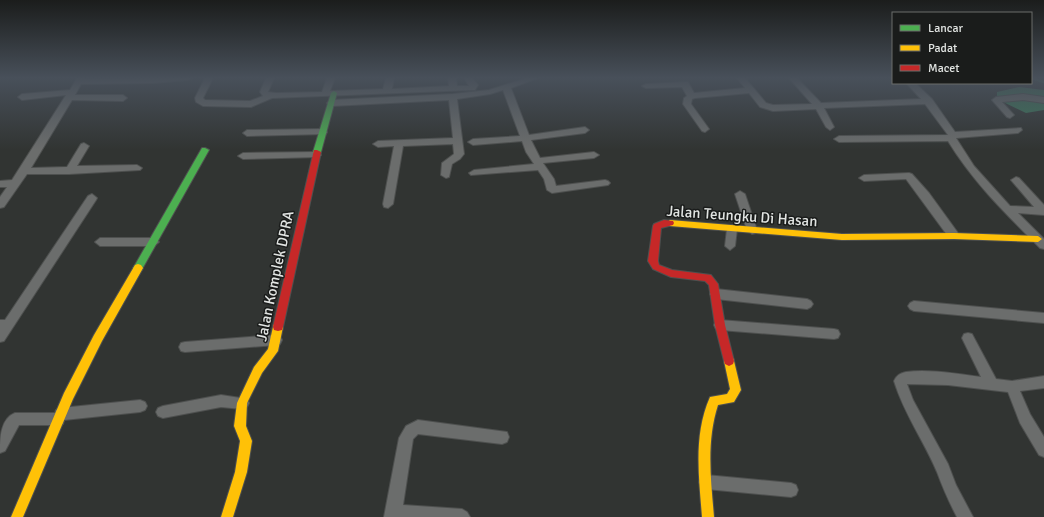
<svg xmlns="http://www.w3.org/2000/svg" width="1044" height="517" font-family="Signika,sans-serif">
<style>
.water{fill:#3a7a59}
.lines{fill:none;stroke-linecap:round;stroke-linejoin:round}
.stream{stroke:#3a7a59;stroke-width:2.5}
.street-casing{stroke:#4e504f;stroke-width:2}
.fast-casing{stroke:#4e504f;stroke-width:2}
.slow-casing{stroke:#4e504f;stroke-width:2}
.jam-casing{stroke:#4e504f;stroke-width:2}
.street{fill:#6b6d6c;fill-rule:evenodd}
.fast{fill:#4caf50;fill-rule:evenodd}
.slow{fill:#ffc107;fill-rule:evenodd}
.jam{fill:#c62828;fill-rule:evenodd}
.labels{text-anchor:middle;stroke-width:3;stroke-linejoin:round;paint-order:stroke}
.street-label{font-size:15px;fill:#e1e4e2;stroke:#1a1c1b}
</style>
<rect width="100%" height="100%" fill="#313432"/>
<path class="water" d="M1019 87 1044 90V110L1026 113 997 99V92Z"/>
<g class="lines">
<path class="stream" d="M1032 78 1044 82"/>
<g class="street-casing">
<path id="street" d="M77 78H85L84 79 192 78 188 80 153 83 81 84 75 95H123L127 98 123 101 72 100 31 168 67 167 81 144 84 143 89 146 77 166 137 165 142 168 140 170 69 174H27L4 207 0 208V197L7 187H0V181L12 180 66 95 22 100 18 97 22 94 70 90Z
M205 78H213L203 98 205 100 250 101 263 96 260 92 266 78H274L268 92 276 93 322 92 327 78H335L330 91 383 89 386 78H394L392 89 449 86 448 78H456L457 86H469L464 78H472L478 85 475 90H472L272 98 251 107 203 106 196 102 195 98Z
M527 78H538L511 88 529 135 585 127 589 130 585 133 531 140 540 158 594 152 599 155 594 158 543 163 554 179 556 186 605 180 608 181 610 183 608 185 552 193 547 190 544 179 538 170 471 175 469 173 474 170 534 164 526 152 522 141 473 145 468 142 473 139 520 136 503 90 490 94 457 99 464 154 460 159 452 164 449 177 446 178 441 175 442 163 454 154 453 144 403 146 393 204 388 208 384 207 383 204 394 146 378 147 373 144 378 141 453 138 449 100 331 106 327 103 331 100 453 94 489 90Z
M737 78H745L766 103 773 105 812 104 789 78H797L821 103 921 99 906 83H915L932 99 955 132 1021 128 1022 130 1018 133 956 138 974 166 1010 206 1034 207 1011 180 1016 177 1019 178 1044 205V215L1018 213 1044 239V249L1040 248C1006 214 973 182 948 141L839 142 834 139 839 136 948 135 925 104 824 108 834 127 830 130 826 127 816 109 773 111 760 107 749 93 695 98 692 99 691 104 709 129 705 132 702 131 683 104 684 98 687 96 682 87 646 88 642 86 646 84 685 82H688L694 93 745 88Z
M1023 94 1044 97V103L1023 100 1002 102 1014 115 1010 118 1007 117 992 100 996 97Z
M323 129 327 132 326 134 247 136 243 133 247 130Z
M316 152 321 155 319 157 243 159 238 156 243 153Z
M909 173 912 174 929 193 958 233 959 236 958 239H950L906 179 864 181 859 178 864 175Z
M740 191 745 194 757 230 756 233 752 234 747 230 735 194Z
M92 194 97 198 96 200 4 341 0 342V320H5L88 196Z
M732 225 737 229 735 246 730 250 725 246 727 229Z
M100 238H154L159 242 154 246H100L95 242Z
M716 289 807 299 811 301 813 304 811 307 807 309 716 299 712 297 710 294 712 291Z
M914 301 1044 313V323L914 311 910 309 908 306 910 303Z
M720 320 834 329 838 330 840 334 838 338 834 339 720 330 716 329 714 325 716 321Z
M968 333 972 334 996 379 1012 381 1044 376V388L1020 391 1030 414 1044 437V457L1039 455 1020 423 1008 392 948 385 907 384 913 400 948 464 956 485 973 517H957C949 502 943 488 937 472 924 441 904 414 894 381 896 376 900 373 906 372 929 369 958 374 981 377L962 338 964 334Z
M276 335 280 336 282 340 280 344 276 345 185 352 181 351 179 347 181 343 185 342Z
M221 395 247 399 249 403 247 407 242 409 221 407 163 418 158 416 156 412 158 408 163 406Z
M140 400 145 402 147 406 145 410 140 412 64 420 63 424 58 425H19L5 451 0 453C0 439 0 419 15 413H55L56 410 61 408Z
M418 420 507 432 509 437 507 442 502 444 418 434 413 439 403 505 462 509 467 512 470 517H384L399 438 406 426Z
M706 475 791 483 796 485 798 490 796 495 791 497 706 489 701 487 699 482 701 477Z"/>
</g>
<g class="fast-casing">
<path id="fast" d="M334 91 337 93 321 152 317 154H314L313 152 331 93Z
M202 148H205L209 150 141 271H135L133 268 135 265Z"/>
</g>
<g class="slow-casing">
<path id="slow" d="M670 220 842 234 954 233 1038 236 1042 239 1038 242 954 239 842 240 670 226 666 223Z
M138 264 141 265 143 268 102 341 73 399 23 517H11L64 393 94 335 135 265Z
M278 323 282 324 283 327 278 351 262 373 247 403 246 426 252 441 247 472 233 517H221L235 472 240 441 234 426 237 403 254 367 268 349 273 327 274 324Z
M729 356 733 358 734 361 741 390 734 402 718 405C706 442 711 480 714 517H702C699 477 693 435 710 397L727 394 730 389 724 361 725 358Z"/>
</g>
<g class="jam-casing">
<path id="jam" d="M314 150H317L321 152 283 327 282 330 278 331 274 330 273 327Z
M664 220 673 221 674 223 673 225 661 228 658 261 659 265 672 270 711 275 718 284 725 325 734 361 733 364 729 366 725 364 724 361 715 325 709 285 705 281 671 277 653 269 648 261 653 226 654 224Z"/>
</g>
<use href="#street" class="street"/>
<use href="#fast" class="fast"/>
<use href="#slow" class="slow"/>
<use href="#jam" class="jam"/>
</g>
<linearGradient id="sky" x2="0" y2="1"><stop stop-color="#1b1d1c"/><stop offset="0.52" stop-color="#48505a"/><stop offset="1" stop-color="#48505a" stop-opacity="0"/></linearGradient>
<rect width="1044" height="150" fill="url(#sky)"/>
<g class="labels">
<g class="street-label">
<text transform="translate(742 216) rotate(4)" y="5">Jalan Teungku Di Hasan</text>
<text transform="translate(275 276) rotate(-78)" y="5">Jalan Komplek DPRA</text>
</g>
</g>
<rect x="892" y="12" width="140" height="72" fill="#1a1c1b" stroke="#6a6c6b"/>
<rect x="900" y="25" width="20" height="6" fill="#4caf50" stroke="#6a6c6b"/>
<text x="928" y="32" font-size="12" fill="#e1e4e2">Lancar</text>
<rect x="900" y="45" width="20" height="6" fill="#ffc107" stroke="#6a6c6b"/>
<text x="928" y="52" font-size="12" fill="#e1e4e2">Padat</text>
<rect x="900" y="65" width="20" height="6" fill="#c62828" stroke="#6a6c6b"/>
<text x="928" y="72" font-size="12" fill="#e1e4e2">Macet</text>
</svg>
